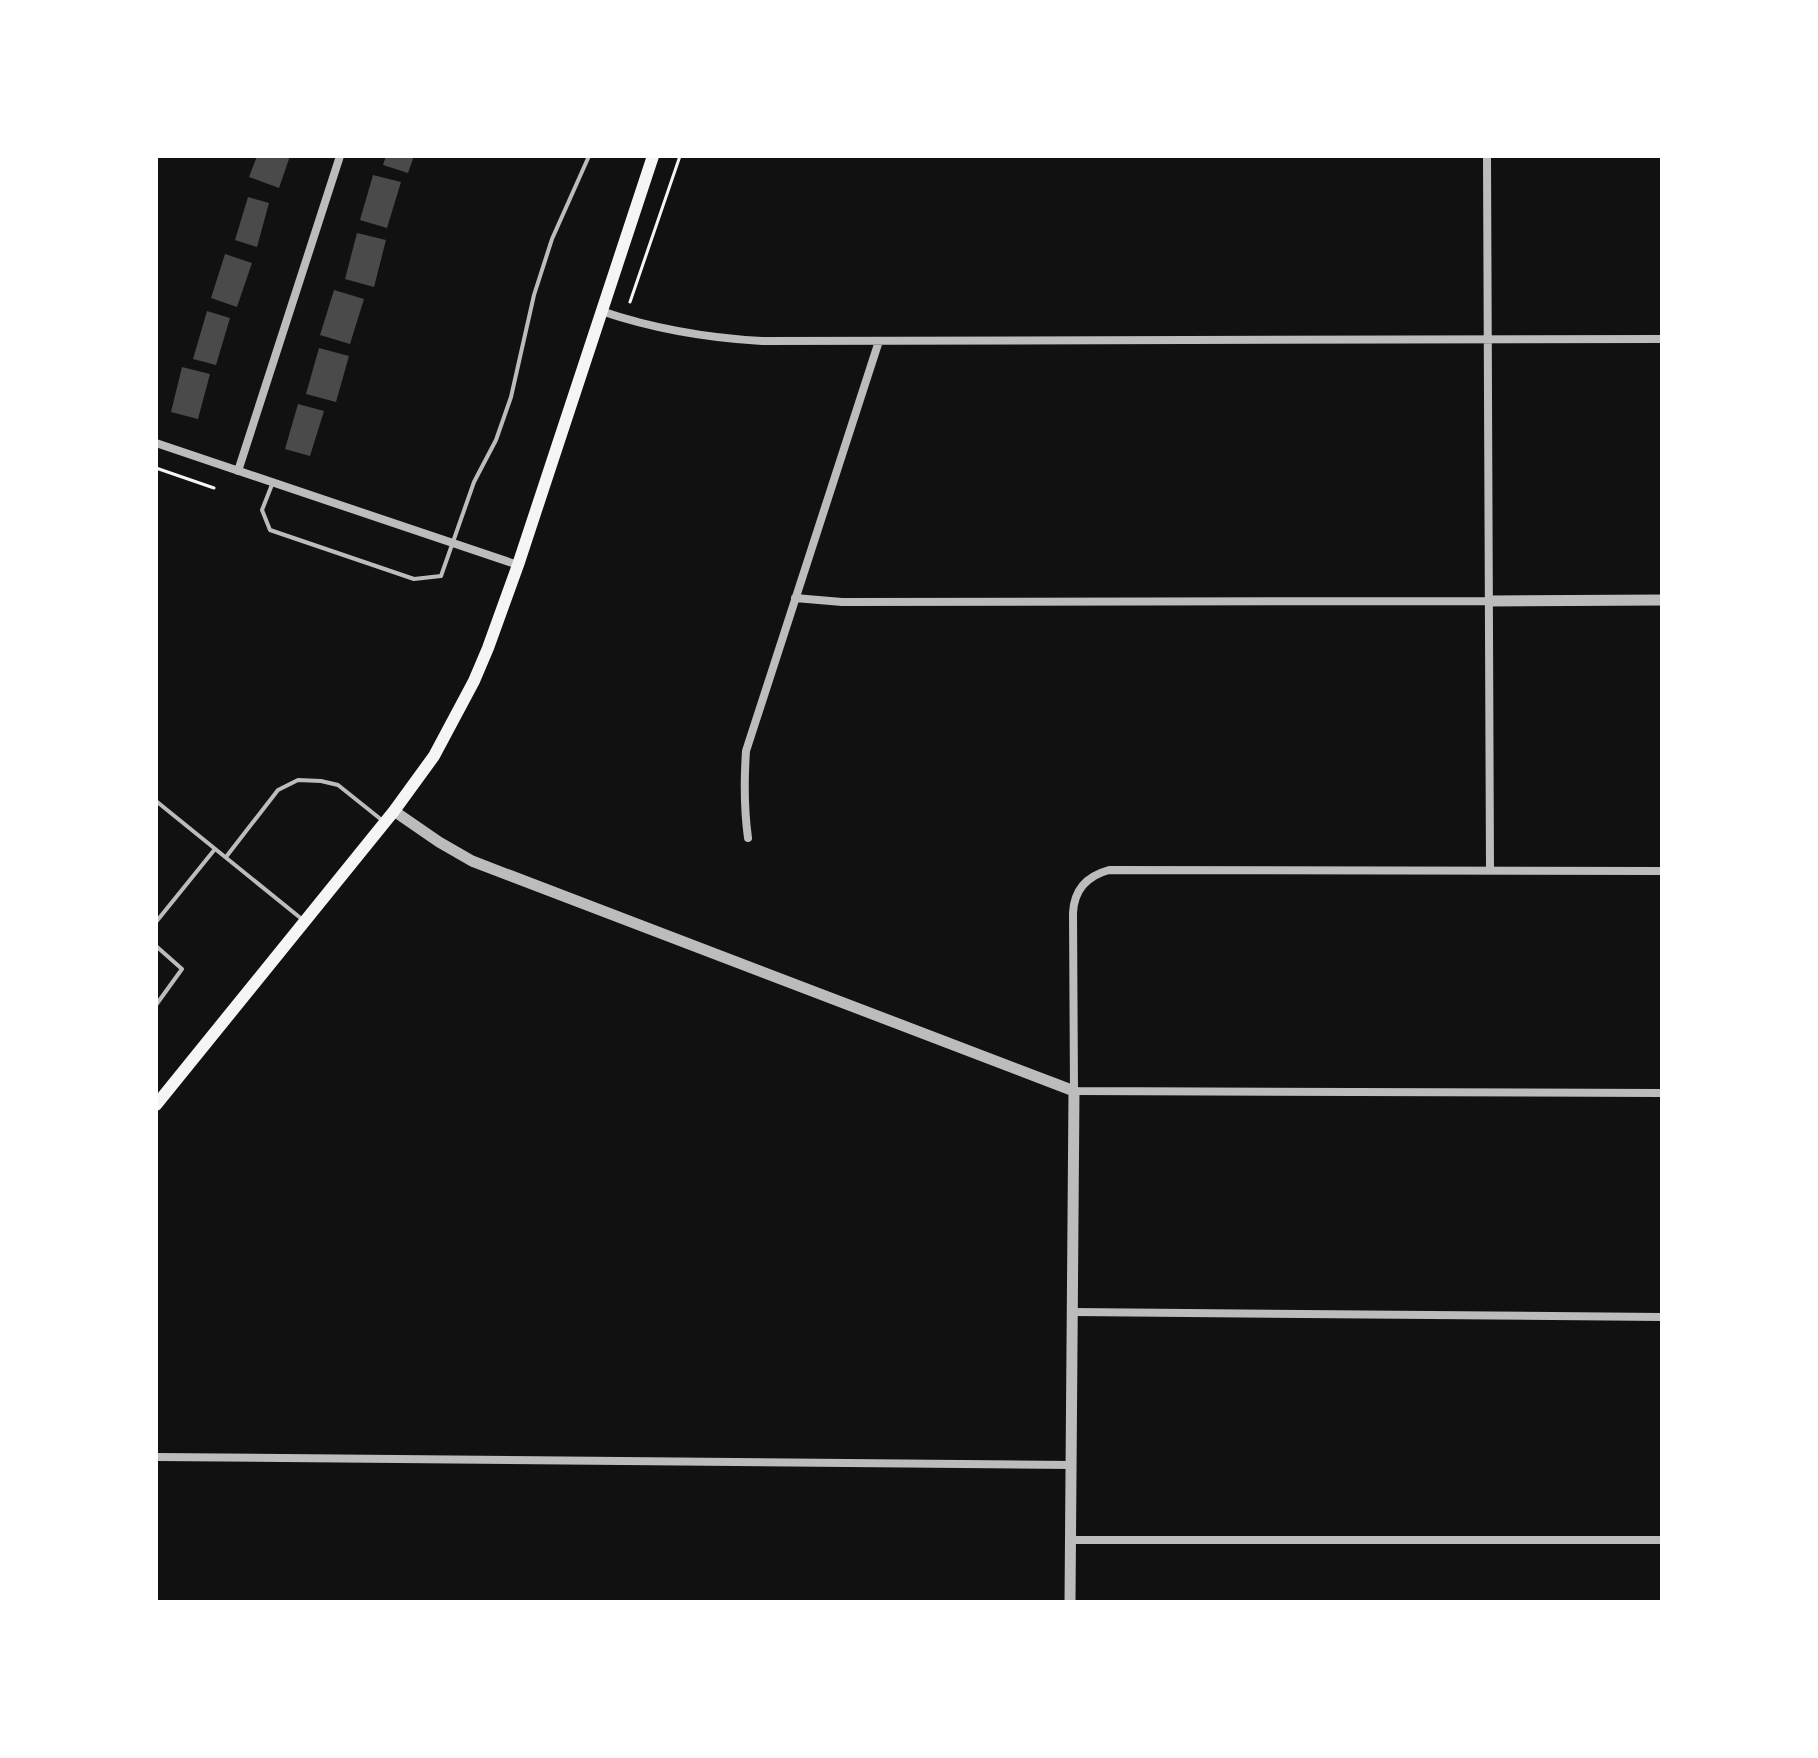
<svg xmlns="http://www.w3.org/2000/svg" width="1818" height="1758" font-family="'Asap Condensed',sans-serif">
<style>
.building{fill:#4a4a4a}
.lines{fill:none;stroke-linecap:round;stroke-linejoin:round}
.path{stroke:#f5f5f5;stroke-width:3}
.service{stroke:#bcbcbc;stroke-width:4}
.minor{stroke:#bcbcbc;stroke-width:8}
.tertiary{stroke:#bcbcbc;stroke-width:11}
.secondary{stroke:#f5f5f5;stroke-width:12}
</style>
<rect width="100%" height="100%" fill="#111"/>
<path class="building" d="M257 156H290L279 188 249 177Z
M386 156H414L408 173 383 165Z
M373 175 401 182 387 228 360 220Z
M248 197 269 203 257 247 235 240Z
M357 233 386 240 374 287 345 279Z
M225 254 252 263 237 307 211 298Z
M334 290 364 299 350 344 320 335Z
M207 311 230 318 216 365 193 359Z
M319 348 349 356 336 402 306 394Z
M182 367 210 374 198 419 171 412Z
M298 404 324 411 310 456 285 449Z"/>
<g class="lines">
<path class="path" d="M630 302 680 156
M156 468 214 488"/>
<path class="service" d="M273 482 262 510 270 530 414 579 441 576 474 482 496 440 511 397 534 295 552 239 589 156
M156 801 303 920
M226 857 278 790 298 780 321 781 338 785 383 821
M156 922 215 849
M156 946 182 969 156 1005"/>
<path class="minor" d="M1487 156 1490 870
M601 311C654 329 707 338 762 341L1662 339
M156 443 518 565
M238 471 340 156
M795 598 842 602 1489 601
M748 838C744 809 744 781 746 751L879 341
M1662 871 1109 870C1087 876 1074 890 1073 913L1074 1091 1662 1093
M1072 1312 1662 1317
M156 1457 1072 1465
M1071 1540H1662"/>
<path class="tertiary" d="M1489 601 1662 600
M394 811 439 842 472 861 1074 1091 1070 1602"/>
<path class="secondary" d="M156 1105 394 811 434 756 474 681 488 648 518 565 653 156"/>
</g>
<rect width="1818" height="1758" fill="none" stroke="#ffffff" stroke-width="316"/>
</svg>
